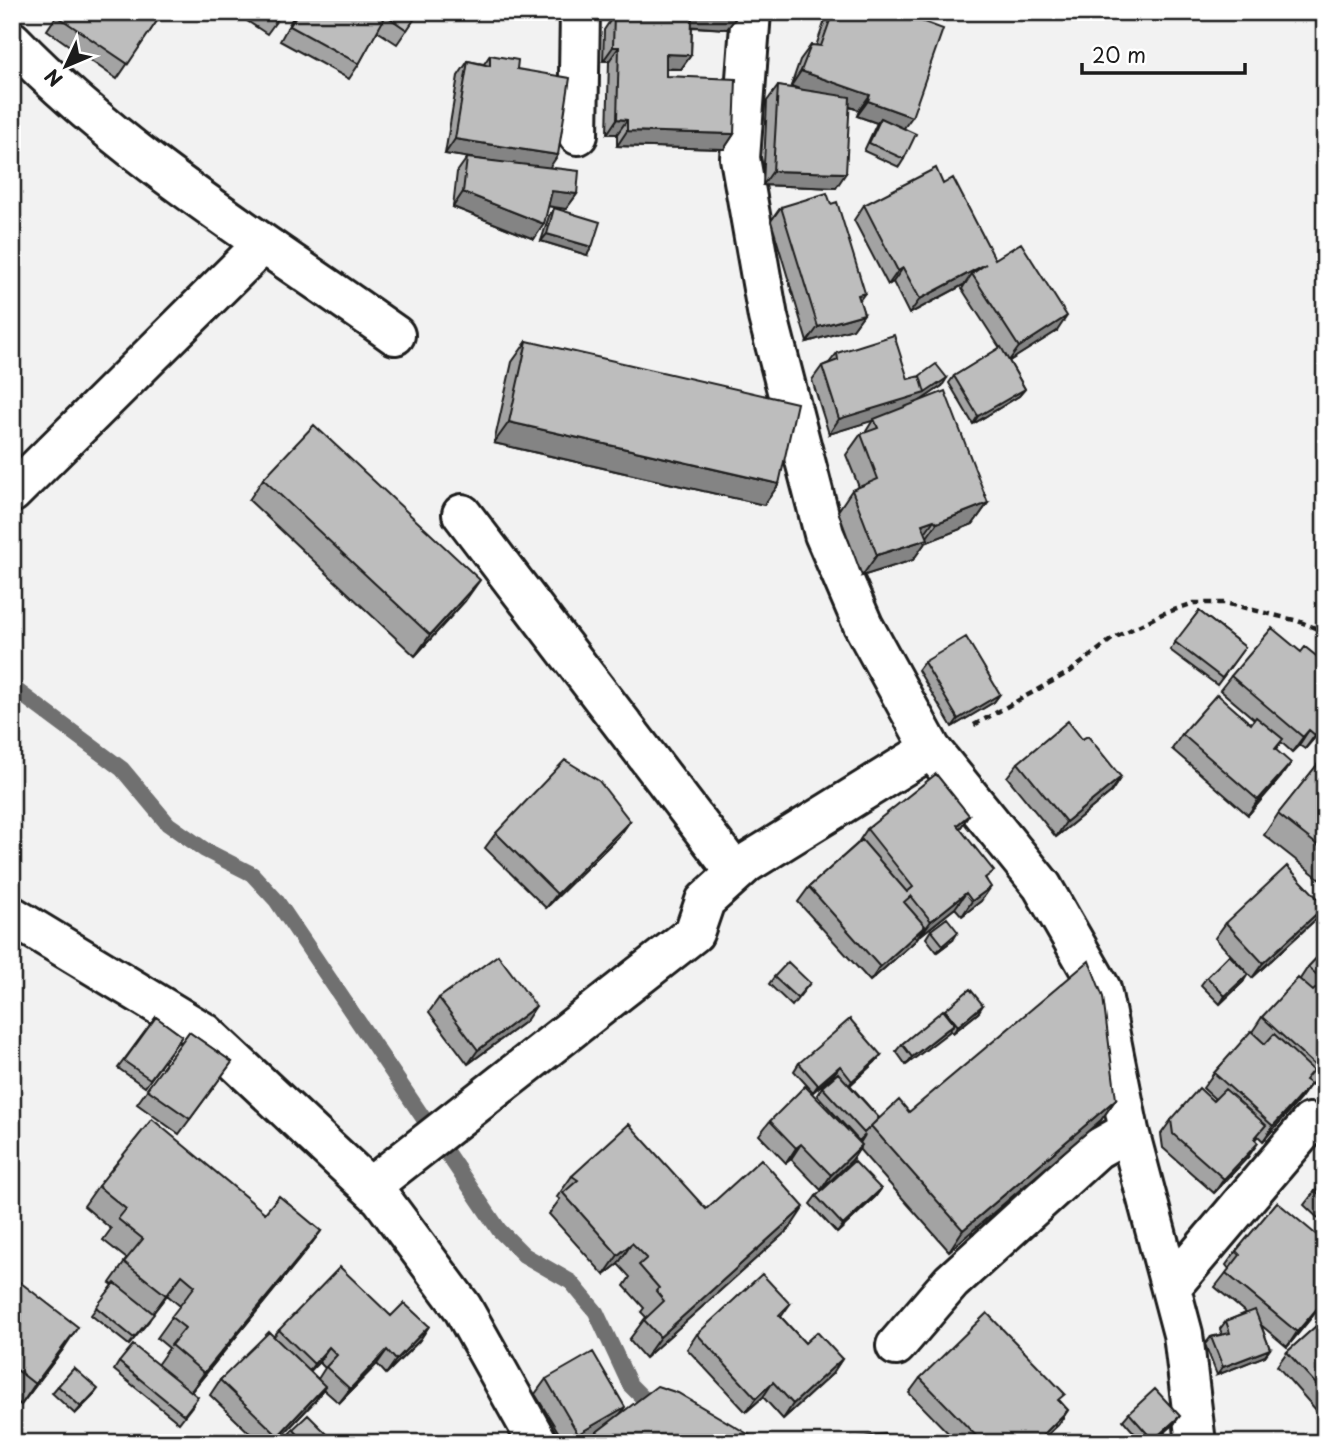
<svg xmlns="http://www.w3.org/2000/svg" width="1337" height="1455" font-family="'Playpen Sans',sans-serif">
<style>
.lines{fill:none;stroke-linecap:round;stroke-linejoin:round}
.stream{stroke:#707070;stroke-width:16}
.street-casing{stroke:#1c1c1c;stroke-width:44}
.path{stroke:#1c1c1c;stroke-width:4.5;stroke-dasharray:7 5;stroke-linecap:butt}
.street{stroke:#fff;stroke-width:38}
.wall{fill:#a3a3a3;stroke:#1c1c1c;stroke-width:2;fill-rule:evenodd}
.shaded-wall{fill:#848484;stroke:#1c1c1c;stroke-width:2}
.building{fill:#bdbdbd;stroke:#1c1c1c;stroke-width:2}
</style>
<rect width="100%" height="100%" fill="#f2f2f2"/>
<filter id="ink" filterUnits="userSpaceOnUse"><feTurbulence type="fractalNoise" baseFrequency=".0143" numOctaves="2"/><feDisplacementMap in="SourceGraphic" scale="14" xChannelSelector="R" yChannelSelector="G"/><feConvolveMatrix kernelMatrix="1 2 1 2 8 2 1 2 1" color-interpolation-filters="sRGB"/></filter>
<g filter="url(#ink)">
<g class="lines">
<path class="stream" d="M12 687 122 769 168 824 205 850 252 874 276 900 499 1230 524 1255 571 1282 596 1312 630 1385 657 1412"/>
<g class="street-casing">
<path id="street" d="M751 12 740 158 768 317 824 534 863 625 931 749 1042 886 1101 989 1129 1131 1183 1334 1196 1443
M12 41C125 158 263 241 395 335
M578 135 580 12
M12 493 262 245
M462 514 736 873
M12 916 205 1033 381 1198 462 1307 538 1443
M370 1187 694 933 705 901 747 863 931 749
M1171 1287 1310 1123
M896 1346 951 1282 1097 1149 1129 1131"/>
</g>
<path class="path" d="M974 725 1071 671 1112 639 1162 614 1194 603H1225L1298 621 1325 632"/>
<use href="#street" class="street"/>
</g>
<path class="wall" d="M59 12H163L117 79 47 30Z
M244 12H283L267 34 241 17Z
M296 12H419L397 44 377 31 359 64 349 79 280 41Z
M625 12H738V15L727 29 692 27 691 55 681 69H666V76L734 134 724 149 617 146V134H607L609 61H603L604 30 614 15 625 16Z
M828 12H897L904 159 899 167 864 151 877 123 857 116 859 110 849 107 836 188 763 185 767 101 778 86 801 90 791 86 800 60 811 45 816 46Z
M490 55 517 69 549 167 577 194 566 209 548 206 534 239 453 207 457 172 467 158 479 159 445 154 458 76 468 61 484 64Z
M943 184 995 259 1057 331 1009 361 1025 389 1019 396 973 424 949 383 954 376 1000 348 962 289 965 284 909 314 893 282 888 285 854 220 864 205Z
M781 207 859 300 864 314 853 329 807 342 771 221Z
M554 208 587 255 541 241 549 216Z
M527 341 779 484 764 505 494 443 512 362Z
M837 353 908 379 942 386 919 401 988 503 973 524 925 543 913 560 862 576 838 511 852 490 859 487 846 455 861 434 865 433 873 420 829 434 812 380 822 366 829 363Z
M263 479 465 601 415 656 249 500Z
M1199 611 1245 647 1217 685 1170 650Z
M1301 652 1325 663V726L1305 749 1299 745 1292 752 1281 742 1276 750 1281 777 1248 815 1172 749 1182 734 1251 724 1254 719 1220 690 1231 676Z
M924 662 1000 694 994 702 952 727 918 670Z
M1082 739 1121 777 1111 792 1056 837 1007 777 1018 763Z
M1325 755V883L1264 835 1278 814Z
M969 815 960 828 987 881 981 901 962 916 955 908 921 935 920 934 915 941 870 981 798 902 809 887 857 844 867 829Z
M630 821 620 835 546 908 485 848 496 833Z
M1325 906 1315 920 1252 978 1215 938 1226 923Z
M931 930 953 940 937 952 926 938Z
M1325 949V1070L1311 1085H1310L1300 1099 1263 1141 1258 1136 1255 1140 1248 1157 1214 1193 1163 1148 1161 1134 1171 1120 1213 1101 1215 1099 1203 1088 1214 1073 1252 1032 1262 1017 1300 979 1308 967Z
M774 977 810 983 792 1006 769 984Z
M1207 977 1243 982 1220 1004 1201 985Z
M439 998 526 1021 468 1064 429 1012Z
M945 1010 978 1013 953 1033 950 1030 906 1065 896 1051 902 1044Z
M156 1017 182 1036 145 1087 118 1068Z
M189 1032 232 1062 179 1134 137 1104Z
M881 1055 875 1062 850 1085 879 1118 909 1112 1116 1099 1101 1120 949 1251 859 1149 852 1160 821 1190 791 1159 786 1163 759 1135 770 1121 860 1143 865 1135 859 1141 817 1095 822 1087 835 1075 834 1074 813 1092 794 1071 799 1063Z
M572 1176 706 1209 790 1228 645 1358 629 1340 646 1317 641 1312 644 1308 624 1286 630 1277 618 1264 604 1275 549 1214 560 1199 557 1197Z
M1325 1180V1225L1304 1205 1315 1191Z
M98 1186 265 1213 321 1231 306 1251 191 1392 193 1405 179 1423 114 1370 119 1362 157 1365 169 1348 157 1338 180 1306 167 1295 153 1313 149 1321 129 1345 91 1315 113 1285 110 1283 127 1259 103 1240 111 1229 84 1206Z
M881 1189 875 1197 837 1233 810 1204 816 1196Z
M1325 1232V1301L1287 1347 1261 1325 1270 1349 1265 1356 1217 1375 1205 1344 1211 1337 1222 1334 1220 1329 1226 1321 1246 1313 1215 1287 1229 1269 1226 1265 1236 1251 1319 1237Z
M12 1276 64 1348 21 1405 12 1398Z
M790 1304 781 1317 805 1343 842 1359 832 1374 783 1419 763 1397 746 1412 687 1349 697 1334Z
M391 1316 429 1326 419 1341 386 1374 377 1364 339 1403 323 1389 315 1401 275 1443H260L210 1395 220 1380 274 1336 279 1330ZM319 1362 325 1368 318 1379 310 1371Z
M1325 1318V1420L1277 1366 1287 1352Z
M920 1378 1060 1401 1068 1410 1058 1425 1039 1443H958L909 1393Z
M546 1379 620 1414 763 1443H588L597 1432 578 1443H565L535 1394Z
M58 1386 92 1397 75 1414 52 1393Z
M1129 1413 1174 1424 1153 1443H1143L1123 1420Z
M293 1429 328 1435 322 1443H293L287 1437Z"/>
<path class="shaded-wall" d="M628 12H659L654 19 625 17Z
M662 12H705L738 15 727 29 654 24Z
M613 47H619L609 61H603Z
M666 54 691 55 681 69 656 68Z
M801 71 870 95 859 110 791 86Z
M868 101 912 117 901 132 881 118 877 123 857 116Z
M617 119 627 120 617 134H607Z
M627 131 734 134 724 149 617 146Z
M455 139 558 155 548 170 445 154Z
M773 171 846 173 836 188 763 185Z
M552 191 577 194 566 209 541 205Z
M463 192 544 224 534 239 453 207Z
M547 234 592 247 587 255 541 241Z
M986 264 972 274 965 284 909 314 920 299Z
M903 268 893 282 888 285 898 271Z
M865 293 854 308 858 295Z
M864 314 853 329 807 342 818 327Z
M1067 316 1057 331 1008 362 1019 347Z
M947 378 942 386 920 401 915 408 829 434 839 419Z
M1025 389 1019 396 973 424 978 416Z
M509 422 779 484 764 505 494 443Z
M988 503 973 524 925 543 913 560 862 576 877 555 925 540 937 523Z
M934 520 919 541 922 524Z
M480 580 465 601 415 656 430 635Z
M1000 694 994 702 952 727 958 719Z
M1325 723V726L1305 749 1315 735Z
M1309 730 1299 745 1292 752 1303 737Z
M1291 763 1281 777 1248 815 1258 800Z
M1121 777 1111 792 1056 837 1066 822Z
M969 815 959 830 957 825Z
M630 821 620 835 546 908 557 894Z
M991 887 981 901 962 916 972 901Z
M966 893 955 908 921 935 931 921Z
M1325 906 1315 920 1252 978 1263 963Z
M925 926 915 941 870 981 880 967Z
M958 932 953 940 937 952 943 945Z
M1248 974 1243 982 1220 1004 1225 996Z
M983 1005 978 1013 953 1033 958 1026Z
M536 1006 526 1021 468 1064 478 1050Z
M954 1024 949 1032 906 1065 912 1057Z
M881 1055 875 1062 847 1088 852 1081Z
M840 1066 834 1074 813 1092 818 1085Z
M1325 1067V1070L1311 1085 1321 1071Z
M1311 1084 1300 1099 1263 1141 1273 1126Z
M1116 1099 1101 1120 949 1251 963 1230Z
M1258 1143 1248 1157 1214 1193 1224 1179Z
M801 1144 791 1159 786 1163 796 1148Z
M862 1145 852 1160 821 1190 831 1175Z
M881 1189 875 1197 837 1233 843 1225Z
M804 1207 790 1228 645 1358 660 1337Z
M321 1231 306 1251 189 1394 204 1373Z
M632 1243 618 1264 604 1275 618 1255Z
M182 1275 167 1295 151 1316 166 1295Z
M1325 1299V1301L1287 1347 1297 1332Z
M429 1326 419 1341 386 1374 396 1360Z
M78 1327 64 1348 21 1405 35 1384Z
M329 1347 319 1362 304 1378 314 1364Z
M1270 1349 1265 1356 1217 1375 1223 1367Z
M387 1350 377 1364 339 1403 350 1389Z
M842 1359 832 1374 783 1419 793 1404Z
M773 1382 763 1397 746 1412 756 1398Z
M325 1386 315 1401 275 1443H273L278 1436Z
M98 1389 92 1397 75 1414 81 1407Z
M625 1407 615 1422 578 1443H572L578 1434Z
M1068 1410 1058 1425 1039 1443H1035Z
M1180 1416 1174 1424 1153 1443H1151Z"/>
<path class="building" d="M59 12H163L128 64 57 16Z
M298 12H371L384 19 359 64 290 26Z
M381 12H419L407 30Z
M705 12H738V15Z
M833 12H897L943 29 912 117 868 101 870 95 801 71 811 45 821 46Z
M614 15 692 18 691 55 666 54V76L736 79 734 134 627 131V120L617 119 619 47H613Z
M490 55 518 60 517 69 570 78 558 155 455 139 468 61 490 66Z
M778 86 850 97 846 173 773 171Z
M881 118 916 134 904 159 869 143Z
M467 158 579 171 577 194 552 191 544 224 463 192Z
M936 168 943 184 953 178 995 259 1021 243 1067 316 1019 347 972 274 986 264 920 299 903 268 898 271 864 205Z
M827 193 831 204 837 202 865 293 858 295 864 314 818 327 781 207Z
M554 208 600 222 592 247 547 234Z
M894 335 908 379 920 376 925 393 839 419 822 366 838 360 837 353Z
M527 341 797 403 779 484 509 422Z
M1001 347 1025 389 978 416 954 376Z
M936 364 947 378 925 393 920 376 918 377Z
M945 391 988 503 937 523 934 520 922 524 928 539 877 555 852 490 878 479 861 434 878 428 874 419Z
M314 425 480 580 430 635 263 479Z
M1199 611 1245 647 1222 678 1175 642Z
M1272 628 1301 652 1305 647 1325 663V723L1315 735 1309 730 1303 737 1231 676Z
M966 637 1000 694 958 719 924 662Z
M1217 694 1251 724 1256 717 1283 739 1275 749 1291 763 1258 800 1182 734Z
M1068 721 1082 739 1088 736 1121 777 1066 822 1018 763Z
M1325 755V851L1278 814Z
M565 760 599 781 630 821 557 894 496 833Z
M936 774 969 815 957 825 994 871 985 878 991 887 972 901 966 893 931 921 911 896 904 902 925 926 880 967 809 887 862 840 907 892 913 887 867 829Z
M1287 866 1325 906 1263 963 1226 923Z
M947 918 958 932 943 945 931 930Z
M1325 949V982L1308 967Z
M498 955 536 1006 478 1050 439 998Z
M1229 955 1248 974 1225 996 1207 977Z
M1089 961 1103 997 1116 1099 963 1230 871 1126 899 1100 909 1112Z
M788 962 810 983 797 998 774 977Z
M1298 978 1313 991 1322 983 1325 986V1067L1321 1071 1262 1017Z
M970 989 983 1005 958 1026 945 1010Z
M943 1010 954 1024 912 1057 902 1044Z
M156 1017 182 1036 150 1079 124 1061Z
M850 1019 881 1055 852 1081 840 1066 818 1085 799 1063Z
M1251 1031 1265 1044 1274 1034 1313 1070 1305 1080 1311 1084 1273 1126 1214 1073Z
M189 1032 232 1062 190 1119 147 1089Z
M838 1073 879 1118 864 1133 822 1087Z
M805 1086 862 1145 831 1175 801 1144 796 1148 770 1121Z
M1199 1088 1213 1101 1225 1089 1266 1125 1254 1139 1258 1143 1224 1179 1173 1134 1171 1120Z
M152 1119 265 1213 279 1196 321 1231 204 1373 171 1345 185 1328 171 1317 195 1286 182 1275 166 1295 124 1262 143 1239 118 1219 126 1209 98 1186Z
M629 1124 706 1209 761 1159 804 1207 660 1337 644 1320 664 1301 656 1291 659 1288 639 1265 647 1258 632 1243 618 1255 563 1193 578 1180 572 1176Z
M854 1161 881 1189 843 1225 816 1196Z
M1325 1180V1201L1315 1191Z
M1277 1202 1319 1237 1325 1232V1299L1297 1332 1226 1273 1240 1255 1236 1251Z
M340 1267 391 1316 404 1303 429 1326 396 1360 387 1350 350 1389 326 1367 337 1355 329 1347 314 1364 279 1330Z
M762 1274 790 1304 779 1315 805 1343 817 1332 842 1359 793 1404 773 1382 756 1398 697 1334Z
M12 1276 78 1327 35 1384 12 1366Z
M115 1283 154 1314 134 1338 96 1307Z
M1255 1310 1270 1349 1223 1367 1211 1337 1230 1333 1226 1321Z
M987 1313 1065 1394 1058 1400 1068 1410 1035 1443H983L920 1378Z
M1325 1318V1394L1287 1352Z
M269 1332 325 1386 278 1436 220 1380Z
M133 1345 198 1397 184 1415 119 1362Z
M593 1352 625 1407 578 1434 546 1379Z
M74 1368 98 1389 81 1407 58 1386Z
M657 1386 678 1393 763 1443H601L594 1434Z
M1155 1389 1180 1416 1153 1440 1129 1413Z
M308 1415 328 1435 320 1443H306L293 1429Z
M885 1434 894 1443H829L830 1442Z"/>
</g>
<rect width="1337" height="1455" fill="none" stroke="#fff" stroke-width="42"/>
<rect x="21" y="21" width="1295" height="1413" fill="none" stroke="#1c1c1c" stroke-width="2.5" filter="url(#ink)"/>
<g transform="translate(66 66) rotate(226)" stroke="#ffffff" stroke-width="5" paint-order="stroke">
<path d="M0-5L12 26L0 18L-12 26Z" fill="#1c1c1c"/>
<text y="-10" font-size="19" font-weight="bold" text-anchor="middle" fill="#1c1c1c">N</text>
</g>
<path d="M1082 63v10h163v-10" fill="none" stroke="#1c1c1c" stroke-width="3.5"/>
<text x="1092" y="63" font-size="21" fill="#1c1c1c" stroke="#ffffff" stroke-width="5" paint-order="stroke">20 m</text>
</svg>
